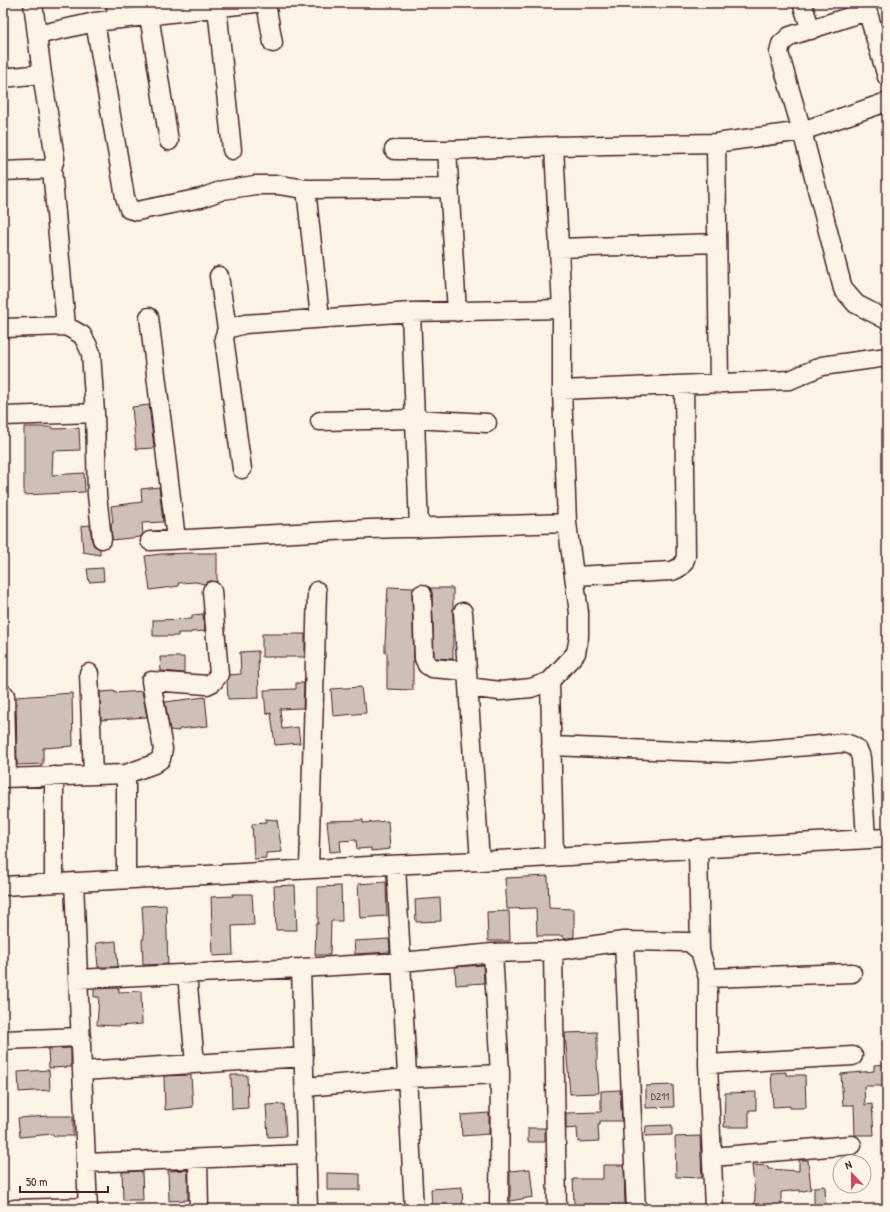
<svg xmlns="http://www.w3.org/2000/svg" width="890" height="1212" font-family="'Patrick Hand',sans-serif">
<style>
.building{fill:#cfc0b7;stroke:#4a1f2b}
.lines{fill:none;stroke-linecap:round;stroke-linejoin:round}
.minor-casing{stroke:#4a1f2b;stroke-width:21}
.minor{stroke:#fcf5e5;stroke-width:18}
.labels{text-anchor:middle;stroke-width:3;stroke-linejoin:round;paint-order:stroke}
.number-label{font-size:11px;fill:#6b474e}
</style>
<rect width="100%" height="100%" fill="#fcf5e5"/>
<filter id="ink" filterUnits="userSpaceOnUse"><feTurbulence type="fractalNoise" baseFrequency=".025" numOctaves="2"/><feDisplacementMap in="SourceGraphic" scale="8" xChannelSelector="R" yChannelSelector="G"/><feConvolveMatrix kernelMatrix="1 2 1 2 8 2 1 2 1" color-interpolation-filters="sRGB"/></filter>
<g filter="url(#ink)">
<path class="building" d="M149 405 154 448 136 449 132 407Z
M24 427H53V429L79 428 80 450 53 451 52 475 84 473 85 492 24 495Z
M159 487 163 522 142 523 143 534 140 537 112 540 111 523H113L111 506 142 502 141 489Z
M90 525 92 541 94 546 100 549V555L83 552 81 526Z
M190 553H217V582L211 581 204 584 196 582 178 583 179 586 150 590 145 556 161 554Z
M103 568 104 581 89 582 87 569Z
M388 587 414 588 412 594 414 662H413V690L387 689V653H385V643Z
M430 588H453V659L435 658 434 656 432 594Z
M203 614 205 631 191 632V633H178V636H153V620L192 619V615Z
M262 634H305V657H262Z
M258 651 259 698 228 699 227 681 229 675 241 674 240 652Z
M160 657H184V673L161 671Z
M296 683H304L303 708 280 709 282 729 298 727 300 743 275 745 271 713 266 714 264 690 296 689Z
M361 687 363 703H365L366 713 333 716 331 689Z
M115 691V693L142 691 147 717 101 720 100 692Z
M72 693 73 746 43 748V764L17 765 16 697Z
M205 697 208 726 179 729V731L170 730 165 702Z
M265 819 277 820 282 852 266 853V858L254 859 252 824 266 823Z
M363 820V823L388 821 390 849 371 851V848L357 849 356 840 340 841 341 851 330 852 327 821Z
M548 876 549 908 574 909V937L563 939V936H537L536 908 507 909 505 878Z
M386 882 387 916 360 918 358 884Z
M295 885 297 930H276L274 886Z
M341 886 342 921H331L330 955H315L316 924H318V887Z
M233 894H252L254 925 232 926 233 955 213 956 211 897 233 896Z
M440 898 441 921 416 922 415 900Z
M166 905 168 964 143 965 142 939H144L142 906Z
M509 911 510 941H488L487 912Z
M389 939 390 952 355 954 354 941Z
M116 941 118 967H98L96 943Z
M483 965 484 983 456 985 455 967Z
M119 988V992L141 991 142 1024 120 1026 97 1025 99 997H94V989Z
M597 1032V1063L599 1093 570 1094 565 1033Z
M71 1048V1067L49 1068 48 1049Z
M887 1064V1086H864L865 1105 872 1104 874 1135H855L854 1105H843L841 1074 874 1071V1065Z
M49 1070 50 1090 19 1092 18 1072Z
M786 1072V1075H805L806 1108H790V1106L773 1107 771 1073Z
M191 1075 193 1107 165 1110 164 1076Z
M231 1075H247L248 1108 232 1109Z
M673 1085 674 1107 646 1108V1086Z
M620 1090 622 1121H600V1125H598L599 1141 578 1142 577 1128 566 1129V1113L601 1112V1091Z
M756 1092V1110H749V1127H724L725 1093Z
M284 1104 286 1136 268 1137 266 1105Z
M489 1113V1134L462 1136 461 1115Z
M49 1116H73V1136H53V1134L20 1137 18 1118Z
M672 1125V1135L645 1136 646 1126Z
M528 1128H545V1142H528Z
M700 1136 702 1178 676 1177 675 1137Z
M799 1160H808L811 1189 800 1192V1190L781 1192V1209H754L755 1195 752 1165 768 1166V1169L799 1171Z
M603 1165H624L625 1209H605V1205H574L573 1179H603Z
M530 1169 533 1197 510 1201V1171Z
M188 1170V1200L169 1201 168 1171Z
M142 1171 143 1200H123L122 1172Z
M327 1173 360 1174V1190H327Z
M825 1186 826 1209H814V1187Z
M462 1187 463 1209H432L431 1189Z"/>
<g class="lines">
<g class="minor-casing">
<path id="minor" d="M33 3 42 74 55 158 52 169
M116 3 117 19
M266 3 273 43
M802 3 811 30
M865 3 887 77
M217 7 232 150
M867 11 790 36 781 44 779 53 802 131 843 289 856 304 887 320
M149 15 169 141
M95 22 125 197 129 209 137 211 201 198 223 190 255 185H279L306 189 449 188
M37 35 95 22 255 3
M3 78 42 74
M716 143 719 384
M554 146 562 309
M394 150H447
M3 171 52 169 66 326
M306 189 320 318
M559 248 717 243
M219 276 227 329
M457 312 447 150 554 146 716 143 802 131 887 102
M149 317 176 539
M3 328 66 326 82 335 87 344 91 353 95 413 97 495 102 539
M562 390 790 380 822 366 887 357
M3 416 95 413
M320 421 415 419 487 423
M242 469 224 338 227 329 245 324 411 312
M419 528 411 312 562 309V390L567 523
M150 541 370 529 567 523 579 613V637L576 653 550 681 531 688 500 691 468 687
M574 576 672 571C680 568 684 565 686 556L684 385
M422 594 424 658 427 665 432 668 467 671
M463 612 480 861
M89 673 93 775
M550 681 554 857
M5 695 7 778
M551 746 728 753 842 743C852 744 859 747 861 758L866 839
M126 774 154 764 161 759 163 749 151 681 207 685 213 682 219 674 212 591
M3 778 126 774V879
M698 848 700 951
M396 865 414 1209
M309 869 317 591
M74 882 88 1209
M54 883V776
M3 886 388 865 480 861 887 838
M624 941 689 942 700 951 708 978V1064
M553 951 624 941 636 1209
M493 953 500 1074 499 1209
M301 968 402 962 493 953 553 951 557 1209
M187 974 195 1064
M708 978 852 973
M78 979 301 968 308 1209
M3 1040 81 1037
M82 1071 304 1057
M305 1087 408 1078 500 1074
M712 1157 852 1145
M198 1159 199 1209
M86 1163 307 1154
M14 1209 88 1207
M714 1209 708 1064 853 1056"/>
</g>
<use href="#minor" class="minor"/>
</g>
</g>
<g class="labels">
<g class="number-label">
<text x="660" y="1100">D211</text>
</g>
</g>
<rect width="890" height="1212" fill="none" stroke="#fcf5e5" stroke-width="16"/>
<rect x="8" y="8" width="874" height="1196" fill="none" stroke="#4a1f2b" stroke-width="1.5" filter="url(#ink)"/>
<g transform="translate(852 1174) rotate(338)"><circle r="19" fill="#fcf5e5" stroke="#b59f9b"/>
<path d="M0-3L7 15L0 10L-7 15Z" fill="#d1495b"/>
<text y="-6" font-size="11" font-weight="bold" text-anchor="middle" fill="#4a1f2b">N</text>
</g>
<path d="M20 1186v6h88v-6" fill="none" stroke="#4a1f2b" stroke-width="2"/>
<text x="26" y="1186" font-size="12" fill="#4a1f2b" stroke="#fcf5e5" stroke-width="3" paint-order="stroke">50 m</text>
</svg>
